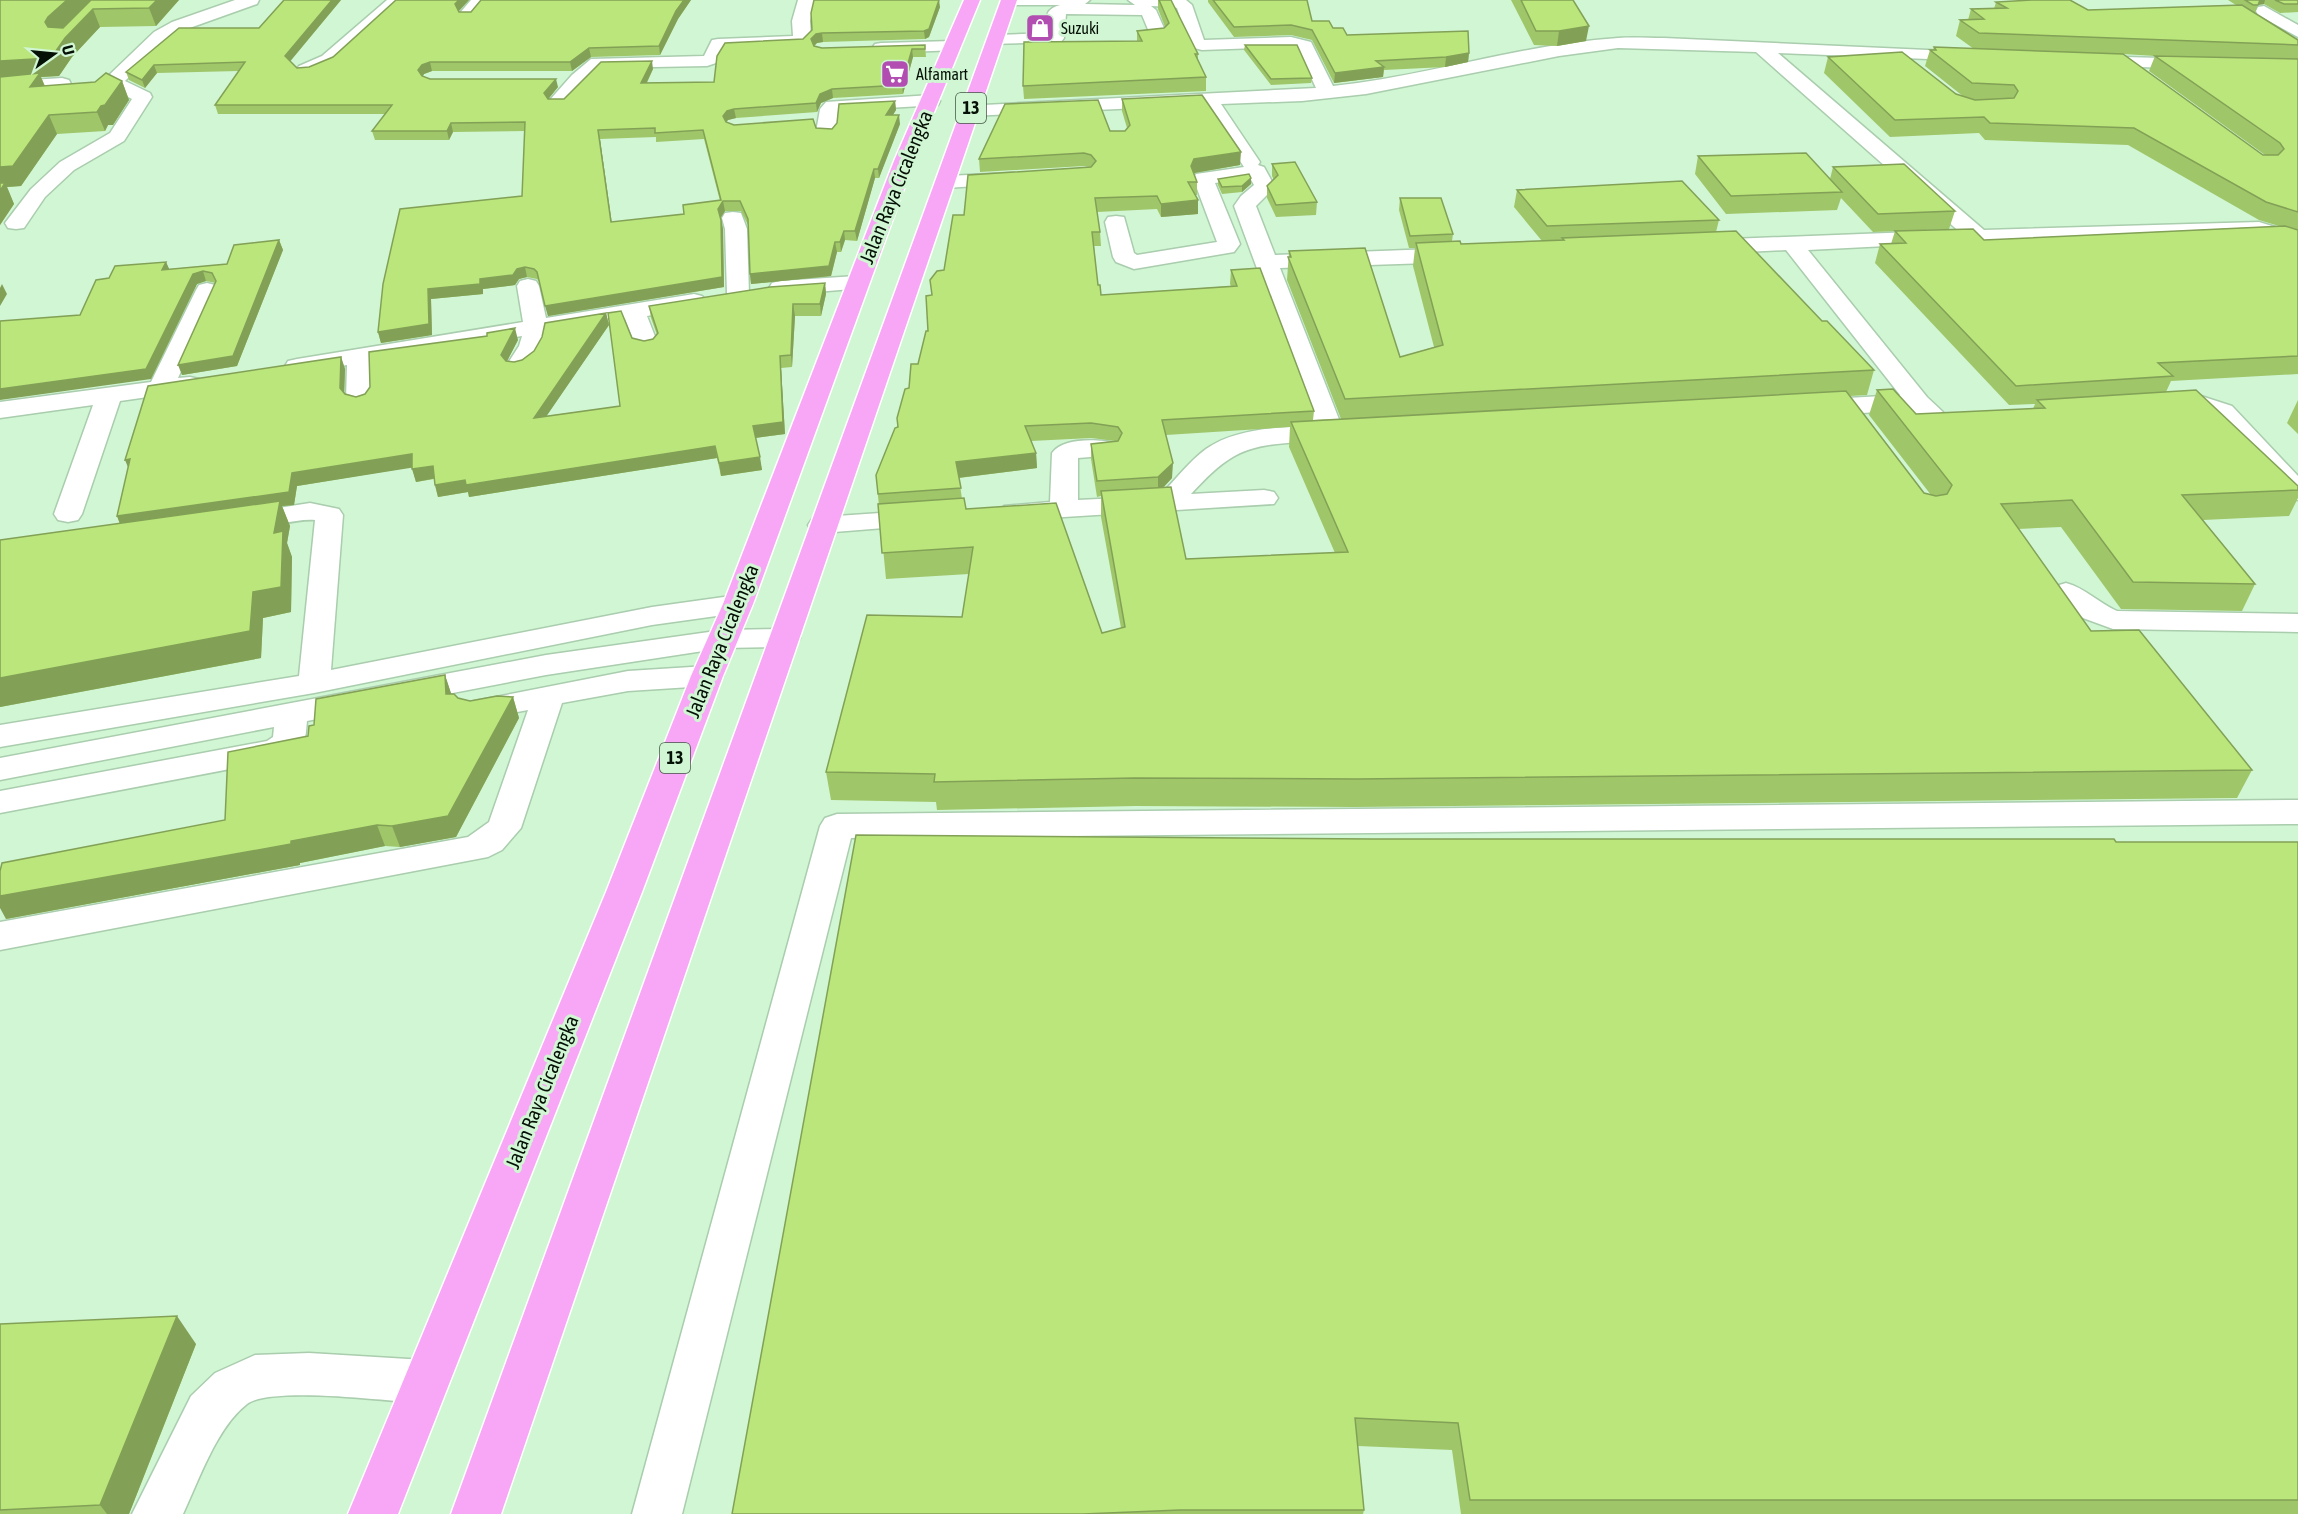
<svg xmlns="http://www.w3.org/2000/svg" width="2298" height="1514" font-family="'Asap Condensed',sans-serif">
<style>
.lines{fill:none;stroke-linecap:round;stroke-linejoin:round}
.minor-casing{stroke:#a9cdad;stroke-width:3}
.highway-casing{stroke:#fff;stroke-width:3}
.minor{fill:#fff;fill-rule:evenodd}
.highway{fill:#f7a7f5;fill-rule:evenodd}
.wall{fill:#a0c66a;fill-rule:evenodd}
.shaded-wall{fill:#82a156}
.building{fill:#bae67b;stroke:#82a156;stroke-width:1.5;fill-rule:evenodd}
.labels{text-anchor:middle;stroke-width:6;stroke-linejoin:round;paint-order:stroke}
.far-poi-label{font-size:16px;fill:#051106;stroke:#d1f6d4;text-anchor:start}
.shield{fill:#d1f6d4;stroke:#425644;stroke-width:1.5}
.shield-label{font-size:18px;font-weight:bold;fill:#051106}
.street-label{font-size:20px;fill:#051106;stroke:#d1f6d4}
</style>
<rect width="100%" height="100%" fill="#d1f6d4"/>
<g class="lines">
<g class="minor-casing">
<path id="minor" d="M235 0H259L257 4 184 30 166 40 125 81 150 93 152 97 124 141 74 170 45 197 24 228 16 229 8 228 5 223 31 189 60 162 110 133 132 99 106 86 104 82 106 78 154 32 172 22Z
M387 0H405L334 64 311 74H299L296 70 299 66 322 56Z
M471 0H488L473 18H461L459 14Z
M798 0H814L810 21 811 37 804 45 725 49 719 62 707 66 602 68 564 106H550L548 102 572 75 591 59 704 56 712 40 718 39 793 36 792 21Z
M1001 0H1090L1085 4 1135 5 1128 0H1186L1192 5 1204 40 1291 37 1311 42 1333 86C1429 76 1523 44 1618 38 1633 37 1649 38 1664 38L1972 52 1978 53 1981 57 1978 61 1778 53 1984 230 2259 222 2298 234V248L2257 235 1979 244 1971 242 1756 52 1618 48 1559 56 1366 94 1302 101 1221 104 1260 162 1258 165 1264 167 1275 187 1256 206 1275 255 1459 248 1467 250 1470 255 1467 260 1459 262 1280 268 1342 427 1348 433 1344 439C1330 442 1316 441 1302 442 1245 445 1230 452 1191 494L1264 490 1274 492 1278 498 1274 504 1014 520 1004 518 1000 512 1004 506 1050 502 1052 453C1063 437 1099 439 1116 443L1120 449 1116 455 1078 458V500L1159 496C1175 481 1188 462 1206 449 1236 428 1280 427 1315 426L1234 206 1241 196 1254 185 1250 178 1215 183 1240 244 1234 252 1134 269 1116 262 1113 257 1105 222 1108 217 1116 216 1124 217 1134 253 1137 255 1217 242 1193 178 1196 174 1244 167 1203 105 971 116 964 114 961 110 964 106 1316 88 1298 49 1290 47 1202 50 1190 47 1177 8 1173 7 1151 6 1156 10 1167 35 1164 39H1152L1142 15 1066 14 1064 38 1061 42 990 44 987 40 990 36 996 35 1047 33C1047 18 1043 10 1060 5H1009Z
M2264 6 2298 25V37L2258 15 2256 11 2258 7Z
M952 41 958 42 961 46 958 50 881 53 875 52 872 48 875 44 881 43Z
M2090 56 2197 59 2203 60 2206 64 2203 68 2197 69 2084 65 2081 61 2084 57Z
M62 78 69 80 71 84 69 88 0 94V82Z
M931 95 938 97 940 101 938 105 838 111 836 132 833 136H819L816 132 820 109 826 102Z
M1013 173 1020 175 1023 179 1020 183 946 188 939 186 936 182 939 178 946 176Z
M733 212 741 213 747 229 749 294 746 299 738 301 730 299 727 294 725 229 722 218 725 213Z
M1938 231 1946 233 1949 238 1946 243 1808 250 1927 397 1943 412 1939 417C1927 420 1921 418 1912 410L1812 416 1803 413 1799 408 1803 403 1812 400 1900 395 1786 250 1705 254 1697 252 1694 247 1697 242 1705 240Z
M856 276 864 278 867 283 864 288 780 295 772 293 769 288 772 283 780 281Z
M528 279 536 281 539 286 546 318 694 294 702 296 706 301 702 306 647 316 658 344 655 349 646 351 637 349 625 319 547 332C545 352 531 377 509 371L506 366 519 346 522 336 371 361 372 399 368 404 359 407 350 404 346 399 347 365 297 373 288 371 285 366 288 361 297 359 523 322 517 286 520 281Z
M207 283 215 285 218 290 178 378 190 377 199 379 202 384 199 389 190 391 120 401 82 514 78 520 68 522 58 520 54 514 93 405 0 418V402L151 382 196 290 199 285Z
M2201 396 2232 406 2298 476V500L2288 498 2214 416C2193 410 2178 416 2159 411L2155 406 2159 401Z
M310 503 339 509 343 515 331 670 652 607 738 595 748 598 753 604 748 610 738 613 652 625 314 693 0 747V725L299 676 315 520C287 518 257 535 230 528L226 522 230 516 240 514Z
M924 510 934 512 938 518 934 524 822 533 812 531 808 525 812 519 822 517Z
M2066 583C2085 588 2099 603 2117 611L2298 614V632L2113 629 2083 618 2056 598 2051 592 2056 586Z
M785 629 796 631 800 638 796 645 785 647 723 648 546 675 307 721C305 742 306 746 288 758L0 813V791L267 741 273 737 274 727 0 780V758L546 655 723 630Z
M707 666 718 669 723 676 718 683 707 686 628 691 562 703 521 828 502 850 488 857 0 950V922L468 837 489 822 528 710 476 720 465 717 460 710 465 703 628 671Z
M2298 800V824L851 838 682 1514H632L820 826 825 818 837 814Z
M309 1353 425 1360 441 1367 448 1382 441 1397 425 1404C391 1401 271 1386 247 1404 217 1427 199 1480 183 1514H132L191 1396 215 1373 255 1355Z"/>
</g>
<g class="highway-casing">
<path id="highway" d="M964 0H980L914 161 753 604 723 676 642 892 398 1514H348L606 892 691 676 723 604 894 161Z
M1001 0H1017L501 1514H451Z"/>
</g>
<use href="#minor" class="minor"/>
<use href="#highway" class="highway"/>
</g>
<path class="wall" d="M0 0H179L156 26 100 27 72 57 59 76 41 77 45 86 122 81 129 100 113 125H108L105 131 57 134 21 186 7 187 14 204 0 225Z
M284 0H341L290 61 297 68 309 67 333 57 396 0H469L459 11V12H471L481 0H691L678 19 660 55 591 57 572 71H432L424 74 423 76 430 79 558 87 548 99H564L653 69 647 83 714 82 803 39 812 30 940 7 929 37 925 39 823 42 817 43 814 46 822 48 925 45 926 57H913L903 94 833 98 821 103 817 112 736 118 728 120 726 122 734 125 832 129 895 101 896 110 893 115 900 124 879 178H875L857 241 845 240 841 252H837L831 276 751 284 750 274 748 225 741 211H725L721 217 723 229 724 287 548 316 540 282 537 279 527 277 519 279 515 285 483 289V294L431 299 432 335 381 343 378 332 522 196 525 131 453 132 449 140H375L372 131 385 114H218L215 105 239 71 157 73 145 88 129 80 126 72 259 28ZM656 137V142L704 139 720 201 684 214 611 222 600 139Z
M1158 0H1159L1198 54V61L1206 77V91L1024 99 1023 86 1137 41V31L1164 28 1165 27 1158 9Z
M1208 0H1213L1312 21 1333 28 1347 35 1469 53 1468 62 1445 67 1384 70 1383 77 1334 83 1312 40 1291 35 1234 37 1208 2Z
M1511 0H1573L1586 41 1557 46 1534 45Z
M2228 0H2298V12L2280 13 2264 4 2258 5 2255 13 2298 40V374L2171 381 2166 392 2298 490V498L2289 516 2203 520 2255 584 2242 611 2121 609 2061 527 2018 529 2091 631 2252 770 2237 798 1354 807 1135 806 937 810 936 802 831 800 826 772 962 617 969 574 886 579 876 475 898 428 909 388 918 364 928 331 932 295 944 270 964 215 1089 167 1084 166 980 172 979 159 1110 131H1125L1127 128 1122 111V99L1240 165 1194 173 1197 182V195H1195L1198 200V214L1161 217 1157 209 1097 212 1100 232 1101 246H1094L1098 285 1101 295 1231 286 1230 284 1231 270 1314 411 1313 420 1341 419 1287 280 1289 251 1400 357 1434 347 1413 266 1415 248H1409L1399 210 1400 198 1453 234 1452 241 1461 244 1542 241 1514 207 1517 190 1719 220 1716 232 1822 321 1874 370 1867 395 1850 396 1924 493 1931 495 1869 415 1877 390 1916 414 2033 409 2035 404 2009 405 1875 263 1880 244H1891L1895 231 1984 240 2279 226 2259 220 2128 145 1985 140 1979 133 1890 137 1824 73 1828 57 1964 97 1925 66 1930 50H1933L1934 47 1974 49 1956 36 1960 20H1968L1971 9H1994L1996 2 2088 10 2236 5ZM2123 54 2155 56 2149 71 2265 155H2263ZM1290 427 1289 447 1335 553 1186 559 1163 488 1172 478 1166 435ZM1091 438 1115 441 1091 444V459L1097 497 1101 496V517L1121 628 1102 633 966 509 962 499 959 478 1037 468 1036 453 1031 441Z
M1245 45 1312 78 1311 83 1271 85 1244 50Z
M1698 156 1830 179 1833 167 1955 211 1949 229 1873 232 1841 198 1837 210 1726 214 1695 174Z
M1272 164 1317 202 1316 215 1276 217 1267 198V186L1274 180 1272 176Z
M1251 178V184L1242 192 1222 194 1218 185V179Z
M279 240 283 250 237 366 182 375 216 283 206 281 197 284 151 379 80 315 109 278 166 262 169 269 227 264Z
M825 283 826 294 821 316H795L792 367 781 368 785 434 755 438 762 470 721 476 717 458 469 497 468 492 438 497 435 485 434 479 416 482 412 467 297 486 294 505 282 506 290 526 287 543 292 557 291 612 263 618 261 658 0 707V540L120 524 117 516 341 357 345 369 344 393 356 397 518 340 507 361 514 362 522 360 606 313 609 325 546 416 620 406 632 338 644 341 653 339 657 335 651 318 649 306Z
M2298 400V434L2287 423Z
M445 675 451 694 458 698 470 701 513 697 519 718 456 837 400 847 385 846 300 863V865L289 867 6 919 225 820 308 736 314 725Z
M1373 839 2116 842H2298V1514H1461L1452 1450 1358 1446 1364 1510 1363 1514H732Z
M0 1324 196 1344 129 1514H0Z"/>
<path class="shaded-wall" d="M67 0H93L55 35 52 40 45 22 48 17Z
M157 0H179L156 26 149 8Z
M332 0H341L288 64 285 56Z
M459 0H469L457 13 455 4Z
M684 0H691L678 19 660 55 659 46 676 11Z
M939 0 940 7 929 37 925 39 924 31Z
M2260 0H2265L2264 4 2258 5Z
M93 9 100 27 72 57 59 76 41 77 47 92 0 80V61L65 38Z
M1589 26 1586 41 1557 46 1559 31Z
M822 33 823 42 817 43 812 48 811 39 816 34Z
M589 48 591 57 572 71 570 62Z
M912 49 913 57 903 94 902 85Z
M1469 53 1468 62 1445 67 1446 57Z
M652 61 653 69 642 92 641 83Z
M430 62 432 71 424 74 421 79 418 70 422 65Z
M154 65 157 73 145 88 142 80Z
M1384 67 1383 77 1334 83 1335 73Z
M556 79 558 87 546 102 544 93Z
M122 81 129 100 113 125H108L105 131 97 112 101 106Z
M832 89 833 98 821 103 817 112 816 103 820 94Z
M895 101 896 110 887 124 886 115Z
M734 109 736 118 728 120 724 125 723 116 727 111Z
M49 115 57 134 21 186 7 187 14 204 0 225V167Z
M899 115 900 124 879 178 878 169Z
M451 123 453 132 449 140 447 131Z
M598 130 600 139 613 231 611 222Z
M1241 152 1240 165 1194 173 1191 166 1194 159Z
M874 169 875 178 857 241 855 231Z
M1251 178V184L1242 192V186Z
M1198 200V214L1161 217V204Z
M723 201 725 211 720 219 718 209Z
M721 220 723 229 724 287 548 316 545 306Z
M844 231 845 240 841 252 840 242Z
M279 240 283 250 237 366 182 375 178 365Z
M835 242 837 252 831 276 751 284 750 274Z
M166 262 170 271 162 270Z
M525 267 527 277 519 279 515 285 483 289V294L431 299 432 335 381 343 378 332 428 289 480 279Z
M203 271 206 281 197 284 151 379 0 400V389L193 274Z
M825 283 826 294 821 316 820 304Z
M2 284 7 294 0 306V288Z
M793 304 795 316 792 367 791 355Z
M606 313 609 325 537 430 534 418Z
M515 328 518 340 504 367 501 355Z
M780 356 781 368 785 434 755 438 753 426Z
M341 357 345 369 344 400 340 388Z
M715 446 717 458 469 497 468 492 438 497 435 485 465 480Z
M1036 453 1037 468 957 478 956 462Z
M412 454 416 467 297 486 294 505 282 506 290 526 287 543 292 557 291 612 263 618 261 658 0 707V678L122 529 117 516 292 473Z
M760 457 762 470 721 476 719 463Z
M130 459V472L125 460Z
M1173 463 1172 478 1158 493V477Z
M433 466 437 478 416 482 412 469Z
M445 675 452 696 446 694Z
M513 697 519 718 456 837 400 847 392 826Z
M377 825 385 846 300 863V865L6 919 0 908V896Z
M177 1316 196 1344 129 1514H107L100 1505Z"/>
<path class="building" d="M0 0H67L48 17 45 22 48 27 63 28 91 0H157L149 8 93 9 65 38 51 58 0 61Z
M284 0H332L285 56 297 68 309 67 333 57 396 0H459L455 4 459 12H471L481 0H684L676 11 659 46 589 48 570 62H430L422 65 418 70 422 76 430 79H556L544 93 548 99H564L601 62 652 61 641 83 714 82 717 56 725 43 803 39 812 30 811 13 814 0H939L929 29 924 31 822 33 816 34 811 39 814 46 822 48 925 45V49H912L902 85 832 89 820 94 816 103 734 109 727 111 723 116 726 122 734 125 813 119 816 128 832 129 837 123 839 104 895 101 886 115H899L878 169H874L855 231H844L840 242H835L829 266 750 274 748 219 740 201H723L718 209 721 220 722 277 545 306 537 272 534 269 525 267 517 269 513 275 480 279V284L428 289 429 324 378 332 383 284 400 209 522 196 525 122 451 123 447 131H372L392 105H215L245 62 154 65 142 80 126 72 179 28H259ZM655 128V133L703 130 721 200 683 205 684 214 611 222 598 130Z
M1159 0H1171L1198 54H1195L1206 77 1023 86 1024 42 1142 41 1137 31 1164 28 1169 23Z
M1213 0H1307L1312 21H1329L1333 28H1343L1347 35 1468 31 1469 53 1446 57 1376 61 1384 67 1335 73 1312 30 1291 25 1234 27Z
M1521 0H1573L1589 26 1559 31H1536Z
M2032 0H2070L2088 10 2242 5 2298 40V45L1979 33 1960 20 1984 19 1971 9 2007 8 1996 2Z
M2245 0H2260L2258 5H2253Z
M2275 0H2298V4H2284Z
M1245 45H1297L1312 78 1271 79Z
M1934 47 2123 54 2263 155H2278L2284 149 2280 143 2155 56 2298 59V212L2266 202 2134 128 1990 123 1984 117 1895 120 1828 57 1902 52 1956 94 1975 100 2014 98 2018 91 2014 85 1972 83 1930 50H1936Z
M40 73 30 87 95 82 106 73 122 81 105 105 101 106 97 112 49 115 13 166 0 167V77Z
M1202 95 1241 152 1194 159 1191 166 1197 182H1188L1198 200 1161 204 1157 196 1095 198 1100 232H1092L1098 285H1100L1101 295 1237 286 1231 270 1260 268 1314 411 1162 420 1173 463 1158 477 1097 481 1091 444 1118 441 1122 433 1118 427 1091 423 1025 426 1036 453 956 462 961 488 878 494 876 475 895 428 898 427 897 418 905 389 909 388 911 364H918L926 331H928L926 296 932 295 930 280 937 271 944 270 953 215H964L968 175 1091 167 1096 161 1091 155 1084 153 979 159 1005 104 1098 100 1110 131H1125L1130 125 1122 99Z
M1806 153 1842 192 1731 196 1698 156Z
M1295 162 1317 202 1276 205 1267 186 1278 175 1272 164Z
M1904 164 1955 211 1878 214 1833 167Z
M1249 174 1251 178 1242 186 1222 187 1218 179Z
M1682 181 1719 220 1547 226 1517 190Z
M0 183H5L0 191Z
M1400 198H1441L1453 234 1410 236Z
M2285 226 2298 230V356L2158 363 2173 376 2016 386 1880 244 1906 243 1895 231 1973 229 1984 240Z
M1736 231 1822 321H1827L1874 370 1345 399 1288 257H1291L1289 251 1365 248 1400 357 1443 345 1416 243 1460 241 1461 244 1564 240 1562 238Z
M279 240 233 356 178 365 216 281 212 273 203 271 193 274 146 369 0 389V321L80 315 96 280 109 278 115 266 166 262 162 270 227 264 234 245Z
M825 283 820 304H793L791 355 780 356 783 422 753 426 760 457 719 463 715 446 466 485 465 480 435 485 433 466 412 469V454L292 473 289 492 117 516 130 459 125 460 148 386 341 357 340 388 345 394 356 397 365 394 370 387 369 352 487 336V333L515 328 501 355 506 361 514 362 522 360 534 351 542 337 545 323 606 313 534 418 620 406 608 313 621 311 632 338 644 341 653 339 658 333 649 306 770 287Z
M1893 389 1916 414 2045 408 2037 400 2196 390 2298 486V490L2182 495 2255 584 2133 582 2072 500 2001 504 2091 631 2139 630 2252 770 1357 779 1135 778 934 782 935 774 826 772 867 615 962 617 973 547 882 553 878 504 964 498 966 509 1056 503 1102 633 1125 627 1101 491 1171 487 1186 559 1348 552 1291 422 1846 391 1924 493 1936 496 1947 494 1952 485 1877 390Z
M280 501 274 533 283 531 281 587 253 592 250 631 0 678V540Z
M445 675 446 694H454L458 698 470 701 497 696 513 697 448 816 392 826 377 825 291 841V844L280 846 0 896V871L2 863 225 820 228 752 308 736 309 726 314 725 316 699Z
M856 835 1373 839H2114L2116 842H2298V1500H1470L1458 1423 1355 1418 1364 1510H1180L1083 1514H732Z
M177 1316 100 1505 0 1510V1324Z"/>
<defs>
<g id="shop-square" transform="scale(1.5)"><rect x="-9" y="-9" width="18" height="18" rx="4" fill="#b24db2" stroke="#d1f6d4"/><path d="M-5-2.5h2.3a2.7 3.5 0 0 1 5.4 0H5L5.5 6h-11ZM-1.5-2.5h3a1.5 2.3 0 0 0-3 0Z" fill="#fff"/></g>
<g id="supermarket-square" transform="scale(1.5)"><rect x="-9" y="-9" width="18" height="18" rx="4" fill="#b24db2" stroke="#d1f6d4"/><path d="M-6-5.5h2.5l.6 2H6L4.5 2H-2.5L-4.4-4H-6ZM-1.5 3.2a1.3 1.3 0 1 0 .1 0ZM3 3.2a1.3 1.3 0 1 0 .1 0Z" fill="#fff"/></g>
</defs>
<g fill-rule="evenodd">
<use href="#shop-square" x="1040" y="28"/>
<use href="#supermarket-square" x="895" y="74"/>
</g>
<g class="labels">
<g class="far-poi-label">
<text x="1061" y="34">Suzuki</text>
<text x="916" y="80">Alfamart</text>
</g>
<g class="shield">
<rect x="956" y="93" width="30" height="30" rx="4.5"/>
<rect x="660" y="743" width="30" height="30" rx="4.5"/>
</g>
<g class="shield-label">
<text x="971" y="114">13</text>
<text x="675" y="764">13</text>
</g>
<g class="street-label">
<text transform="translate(896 187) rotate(-68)" y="7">Jalan Raya Cicalengka</text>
<text transform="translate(722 641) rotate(-68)" y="7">Jalan Raya Cicalengka</text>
<text transform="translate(542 1092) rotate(-68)" y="7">Jalan Raya Cicalengka</text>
</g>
</g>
<g transform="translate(54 54) rotate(75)" stroke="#d1f6d4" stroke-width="4.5" paint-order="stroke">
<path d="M0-4.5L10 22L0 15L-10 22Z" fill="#051106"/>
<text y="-9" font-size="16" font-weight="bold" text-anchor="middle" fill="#051106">U</text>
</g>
</svg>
